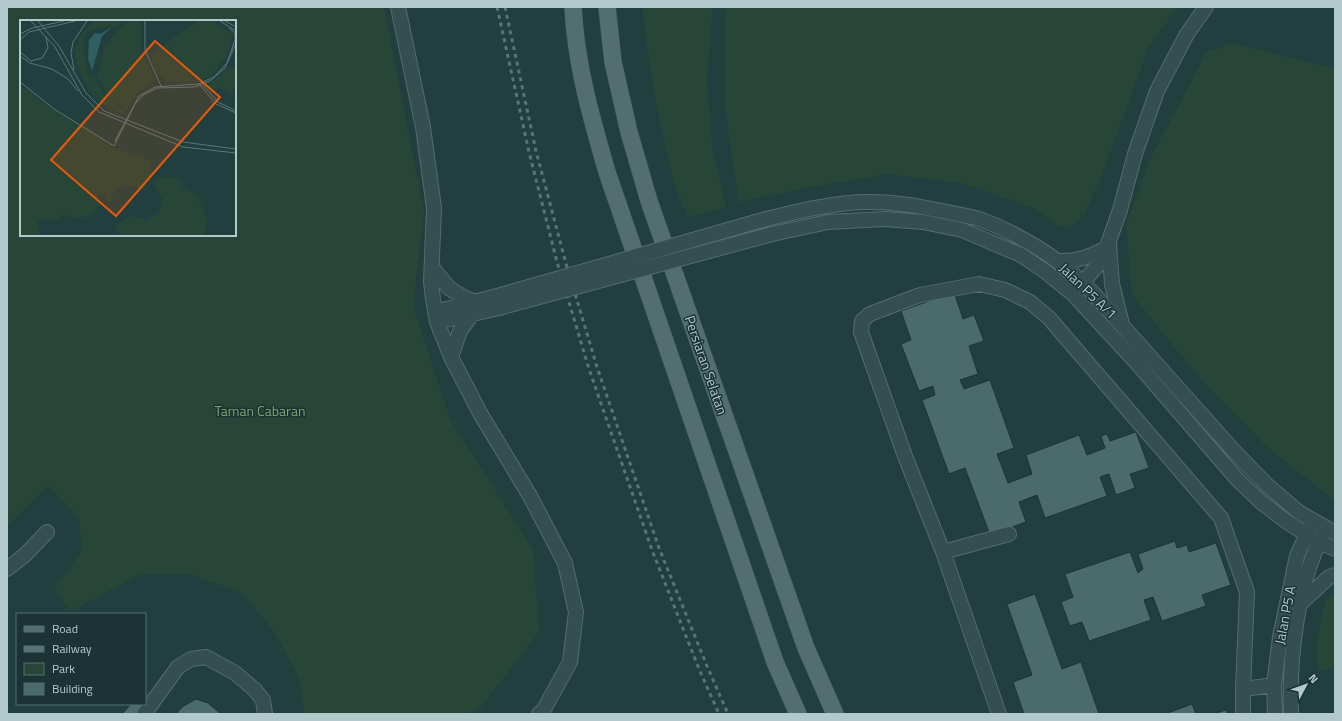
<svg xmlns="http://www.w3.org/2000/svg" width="1342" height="721" font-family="'Titillium Web',sans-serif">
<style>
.green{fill:#284637;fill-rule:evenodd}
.building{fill:#4a6a6b;stroke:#1d3536}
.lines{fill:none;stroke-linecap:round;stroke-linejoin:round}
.minor-casing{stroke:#546c6d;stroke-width:16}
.major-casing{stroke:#425a5b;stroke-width:18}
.minor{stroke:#354e4f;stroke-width:14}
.major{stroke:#536e6f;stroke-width:17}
.rail{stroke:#577576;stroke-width:3;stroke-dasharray:4 4;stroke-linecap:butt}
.minor-bridge-casing{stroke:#546c6d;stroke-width:16;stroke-linecap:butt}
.minor-bridge{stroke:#354e4f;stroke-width:14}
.labels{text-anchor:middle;stroke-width:3;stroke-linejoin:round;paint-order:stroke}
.street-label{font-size:14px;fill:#b1c9ca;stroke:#1b3334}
.park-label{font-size:14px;fill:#7fa26e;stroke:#1b3334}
.inset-road{fill:none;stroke:#5b7677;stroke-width:1}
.view{fill:#e8590c;fill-opacity:0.15;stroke:#e8590c;stroke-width:2}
.inset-edge{fill:none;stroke:#b1c9ca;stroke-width:2}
</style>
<rect width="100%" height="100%" fill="#213f3f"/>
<path class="green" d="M7 7H384L424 212 413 306 450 419 533 550 539 632 481 707 468 714H304L300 680 274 631 242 593 188 574 138 575 71 611 54 590 82 550 79 518 48 486 7 527ZM21 21H235V235H21Z
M643 7H713L707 79 712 146 726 208 688 217 674 184 655 99 643 15Z
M726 7H1177L1148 49 1099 183 1084 215 1069 228 1059 226 1033 208 962 183 889 174 806 188 739 202 725 108V15Z
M1232 43 1335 69V501L1268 448 1205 384 1132 295 1126 225 1150 159 1189 86 1206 52Z
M1335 594V668L1318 670C1314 646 1320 622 1326 599Z"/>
<path class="building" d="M954 292 963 319 974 315 984 341 969 346 978 374 960 380 964 389 990 380 1014 448 997 454 1008 483 1032 474 1026 455 1079 435 1087 455 1105 448 1101 436 1107 434 1110 441 1136 432 1149 468 1130 474 1135 488 1116 495 1109 474 1100 477 1107 496 1045 518 1037 495 1019 502 1026 522 990 535 965 468 949 474 922 400 935 395 933 386 919 391 901 344 911 340 901 311Z
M1175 541 1177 548 1187 545 1189 552 1216 543 1231 585 1202 595 1206 606 1162 621 1153 597 1144 600 1151 620 1089 641 1082 622 1070 626 1061 602 1073 597 1065 574 1130 552 1138 573 1143 569 1138 554Z
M1035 594 1062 669 1081 662 1099 714H1024L1013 682 1032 675 1007 604Z
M196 699 208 703 221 714H176L182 707Z
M131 704H145V714H122Z
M1192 704 1196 714H1165Z
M1226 710 1228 714H1213Z"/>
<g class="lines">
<g class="minor-casing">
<path id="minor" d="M398 7 423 127 434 208 431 282 433 299 437 322 451 357 480 413 530 496 565 563 576 612 570 662 543 711 539 714
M766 219C799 211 831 203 865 202 894 201 923 207 952 213 961 215 970 216 979 219 1000 226 1028 241 1046 253 1064 265 1080 280 1095 295L1233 450 1267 485 1300 513 1335 533
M772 234 828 222 885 219 923 222 962 230 1021 255 1046 272 1073 294 1135 361 1237 479 1261 502 1287 522 1319 542 1335 549
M1109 244 1112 284 1122 324
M1057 261C1076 262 1090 257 1106 248
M432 267 449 288 463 297 475 302
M1077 289 1098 265 1109 241 1120 210 1135 154 1157 91 1187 34 1206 7
M435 312 497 296
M437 322 499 308
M451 357 460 331 473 313
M943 552 1009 534
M7 569 25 555 47 532
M1300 604 1329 577 1335 575
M1243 689 1274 685
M144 714 178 667 191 659 206 657 235 673 255 690 263 700 265 714
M999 714 943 552 905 456 861 332 862 321 870 314 920 295 979 284 1005 290 1030 302 1049 318 1221 518 1247 592 1243 689V714
M1275 714 1274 685 1280 637 1297 556 1310 527
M1291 714C1289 657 1297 585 1323 534"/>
</g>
<g class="major-casing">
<path id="major" d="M573 7C576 65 591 117 607 172L775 662 798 714
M607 7 613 62 629 132 649 201 806 648 835 714"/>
</g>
<use href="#minor" class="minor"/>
<use href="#major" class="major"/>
<path class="rail" d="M497 7 529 152 557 262 589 369 652 550 699 669 719 714
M505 7 536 151 565 260 597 367 659 548 707 666 728 714"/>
<g class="minor-bridge-casing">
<path id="minor-bridge" d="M497 296 766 219
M499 308 772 234"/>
</g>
<use href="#minor-bridge" class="minor-bridge"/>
</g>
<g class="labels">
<g class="street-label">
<text transform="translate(1088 291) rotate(44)" y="5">Jalan P5 A/1</text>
<text transform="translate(706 365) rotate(71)" y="5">Persiaran Selatan</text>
<text transform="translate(1285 615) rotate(-79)" y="5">Jalan P5 A</text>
</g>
<g class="park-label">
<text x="260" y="416">Taman Cabaran</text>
</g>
</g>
<g transform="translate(20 20)">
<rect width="216" height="216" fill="#213f3f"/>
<path d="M72 1H103L95 7H82L67 12 63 19 67 53 75 56 84 74 106 92 104 96 83 84 72 74 56 44 55 30 58 20ZM106 1H121V29L135 60 116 75 107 90 89 77 78 56 84 28ZM178 1H192L213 15 206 37 190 57 170 62H146L135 50 131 34ZM210 47H216V62L211 75 199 67 192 74 188 65ZM0 65 36 92 83 119 91 127 122 136 130 141 132 152 130 162 121 170 115 166 103 165 93 173 91 182 88 181 84 174H79L78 190 70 195 58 199 44 194 39 200 18 201 19 215H0ZM138 157H158L164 169 178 175 187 203 183 215H101L95 207 110 195 126 200 139 192 143 180 134 165Z" fill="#284637"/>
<path d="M92 7 82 16 72 51 68 39 69 20 75 13 80 14Z" fill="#2e6062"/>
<path class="inset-road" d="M11 1 35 27 62 75 79 92 163 127 216 133M18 1 39 26 66 73 84 91 163 122 216 129M125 1V30L141 66M200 1 216 11M205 1 216 7M209 8 215 13V19M0 14 12 8 44 1M0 20 9 12 55 1M0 32 11 41 22 38 28 28 26 17M0 36 10 43 32 49 48 59 58 71M54 50 51 33 53 22 67 1M0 62 34 89 94 126 115 84 123 75 137 68 174 67 190 61 205 48 216 23M182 64 198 82 216 91M180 65 196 84 216 93M95 121 119 76 135 67 178 64 194 57 207 43 216 17"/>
<path class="view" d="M135 21 200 77 96 196 31 140Z"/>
<rect width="216" height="216" class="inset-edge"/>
</g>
<rect width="1342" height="721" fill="none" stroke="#b1c9ca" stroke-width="16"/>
<rect x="16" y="613" width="130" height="92" fill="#1b3334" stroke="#576f70"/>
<rect x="24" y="626" width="20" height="6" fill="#536e6f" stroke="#576f70"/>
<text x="52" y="633" font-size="12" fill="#b1c9ca">Road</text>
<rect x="24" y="646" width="20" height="6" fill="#577576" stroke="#576f70"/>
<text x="52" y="653" font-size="12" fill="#b1c9ca">Railway</text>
<rect x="24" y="663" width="20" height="12" fill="#284637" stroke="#576f70"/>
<text x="52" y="673" font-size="12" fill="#b1c9ca">Park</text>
<rect x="24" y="683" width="20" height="12" fill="#4a6a6b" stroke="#576f70"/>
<text x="52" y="693" font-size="12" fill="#b1c9ca">Building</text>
<g transform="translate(1306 685) rotate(49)" stroke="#1b3334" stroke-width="3" paint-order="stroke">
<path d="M0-3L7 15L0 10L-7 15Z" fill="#b1c9ca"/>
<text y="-6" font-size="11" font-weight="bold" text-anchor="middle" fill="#b1c9ca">N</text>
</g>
</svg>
